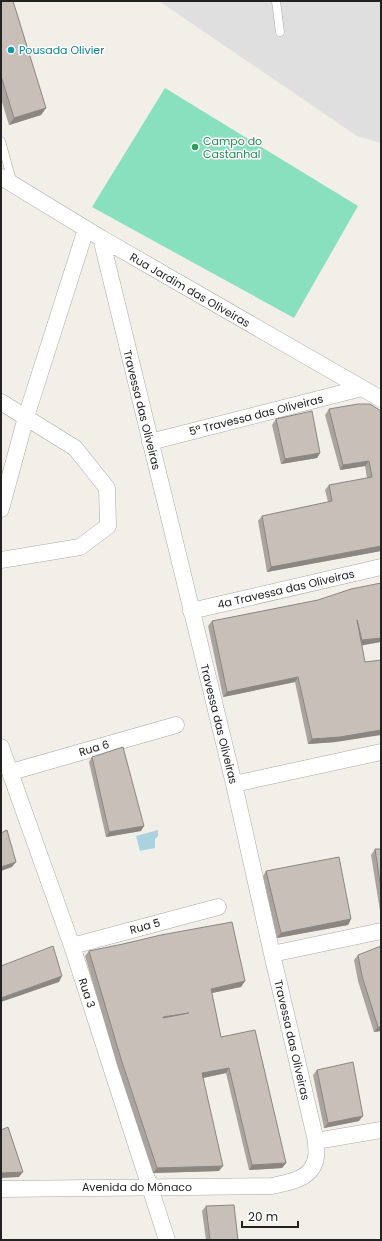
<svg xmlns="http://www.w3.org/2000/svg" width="382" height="1241" font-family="Poppins,sans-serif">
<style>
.residential{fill:#e0dfdf}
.pitch{fill:#88e0be}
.water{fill:#aad3df}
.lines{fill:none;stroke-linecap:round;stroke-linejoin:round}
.service-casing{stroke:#a9a9a9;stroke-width:9}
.minor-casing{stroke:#a9a9a9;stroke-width:17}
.service{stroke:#fff;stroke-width:8}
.minor{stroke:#fff;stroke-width:16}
.wall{fill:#aba49e}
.shaded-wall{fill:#8b8681}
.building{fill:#c7bfb8;stroke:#8b8681;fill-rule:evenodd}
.culture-dot{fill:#0f9aa8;stroke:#fff;stroke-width:1.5}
.leisure-dot{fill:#2e9e5b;stroke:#fff;stroke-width:1.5}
.labels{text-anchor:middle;stroke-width:3;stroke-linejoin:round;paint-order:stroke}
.culture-label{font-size:11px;fill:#0d838f;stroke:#fff;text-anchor:start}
.leisure-label{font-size:11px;fill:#27864d;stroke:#fff;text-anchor:start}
.street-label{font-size:11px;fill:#222;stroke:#fff}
</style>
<rect width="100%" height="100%" fill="#f2efe9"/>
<path class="residential" d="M159 1H381V143L357 136Z"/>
<path class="pitch" d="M165 88 358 206 294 318 92 207Z"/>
<path class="water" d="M158 830V836L155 839V848L140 851 136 836Z"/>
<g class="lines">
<g class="service-casing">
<path id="service" d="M276 1 280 32
M1 141 13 184"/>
</g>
<g class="minor-casing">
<path id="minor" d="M1 177 101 238 381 399
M1 402 75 448 107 488 108 526 80 547 1 560
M150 442 362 388
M1 509 26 417 86 229
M191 611 381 567
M1 747 72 946 167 1240
M11 772 176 725
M234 784 381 752
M72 946 218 907
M272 954 381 931
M316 1141 381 1130
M1 1189 272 1186C290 1182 313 1179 316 1157 317 1152 316 1146 316 1141L272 954 234 784 101 238"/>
</g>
<use href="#service" class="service"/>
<use href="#minor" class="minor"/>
</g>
<path class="wall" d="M1 1 46 108 41 115 9 125 1 99Z
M329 409 381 411V551L267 572 258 521 262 516 328 502 325 490 329 485 367 478 365 466 340 470 325 415Z
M276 419 320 453 317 458 281 464 272 425Z
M381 583 362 645 336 742 308 744 295 682 223 697 208 626 212 621 318 600Z
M92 757 141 831 106 837 89 762Z
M375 849H381V917L371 855Z
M266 871 351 919 348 925 277 938 263 876Z
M89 951 245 981 241 987 212 993 221 1037 286 1163 282 1168 249 1170 226 1073 203 1078 219 1171 153 1173 117 1065 85 956Z
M358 955 381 1031 374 1032 358 981 354 960Z
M317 1070 359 1121 324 1128 313 1075Z
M206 1206 238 1240H206L202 1211Z"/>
<path class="shaded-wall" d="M46 108 41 115 9 125 14 118Z
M320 453 317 458 281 464 285 459Z
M369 461 365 466 340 470 343 465Z
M381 546V551L267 572 271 567Z
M381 638V642L359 646 362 640Z
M298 677 295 682 223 697 227 692Z
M381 730V735L336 742 308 744 312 739Z
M144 826 141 831 106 837 109 832Z
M16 862 12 867 1 871V867Z
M351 919 348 925 277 938 281 933Z
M62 976 59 982 1 1002V998Z
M245 981 241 987 207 994 211 989Z
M378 1027H381V1031L374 1032Z
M229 1068 226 1073 198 1079 202 1073Z
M363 1116 359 1121 324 1128 328 1123Z
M286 1163 282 1168 249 1170 252 1165Z
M223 1166 219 1171 153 1173 157 1168Z
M23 1172 19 1177 1 1178V1173Z"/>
<path class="building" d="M1 1H13L46 108 14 118 1 76Z
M358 404H370L381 411V546L271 567 262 516 332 501 329 485 372 477 369 461 343 465 329 409Z
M312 411 320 453 285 459 276 419Z
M381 583V638L362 640 357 620 365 662 381 660V730L340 737 312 739 298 677 227 692 212 621 318 600 351 589Z
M123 747 144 826 109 832 92 757Z
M7 830 16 862 1 867V833Z
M375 849H381V889Z
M339 857 351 919 281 933 266 871Z
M232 922 245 981 211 989 221 1037 255 1030 286 1163 252 1165 229 1068 202 1073 223 1166 157 1168 121 1059 89 951 123 944 161 935ZM189 1013 163 1018V1017Z
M53 946 62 976 1 998V966Z
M381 946V1027H378L362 976 358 955Z
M353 1062 363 1116 328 1123 317 1070Z
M8 1127 23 1172 1 1173V1130Z
M234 1205 238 1240H210L206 1206Z"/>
<circle class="culture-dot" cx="11" cy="50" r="4"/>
<circle class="leisure-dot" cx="195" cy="147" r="4"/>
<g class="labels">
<g class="culture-label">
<text x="19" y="54">Pousada Olivier</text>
</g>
<g class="leisure-label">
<text x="203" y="145">Campo do<tspan x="203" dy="13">Castanhal</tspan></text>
</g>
<g class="street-label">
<text transform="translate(190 290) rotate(30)" y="4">Rua Jardim das Oliveiras</text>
<text transform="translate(142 410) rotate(76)" y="4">Travessa das Oliveiras</text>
<text transform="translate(256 415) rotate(-14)" y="4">5ª Travessa das Oliveiras</text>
<text transform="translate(286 589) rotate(-13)" y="4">4a Travessa das Oliveiras</text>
<text transform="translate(219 724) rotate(76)" y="4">Travessa das Oliveiras</text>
<text transform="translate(94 748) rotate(-16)" y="4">Rua 6</text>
<text transform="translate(145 926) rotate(-15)" y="4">Rua 5</text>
<text transform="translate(87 993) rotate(72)" y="4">Rua 3</text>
<text transform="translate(292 1040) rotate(77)" y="4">Travessa das Oliveiras</text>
<text x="137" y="1191">Avenida do Mônaco</text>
</g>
</g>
<rect width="382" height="1241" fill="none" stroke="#222222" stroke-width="4"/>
<path d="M242 1221v6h56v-6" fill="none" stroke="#222222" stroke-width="2"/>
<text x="248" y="1221" font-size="12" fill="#222222" stroke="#ffffff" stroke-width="3" paint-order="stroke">20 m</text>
</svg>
